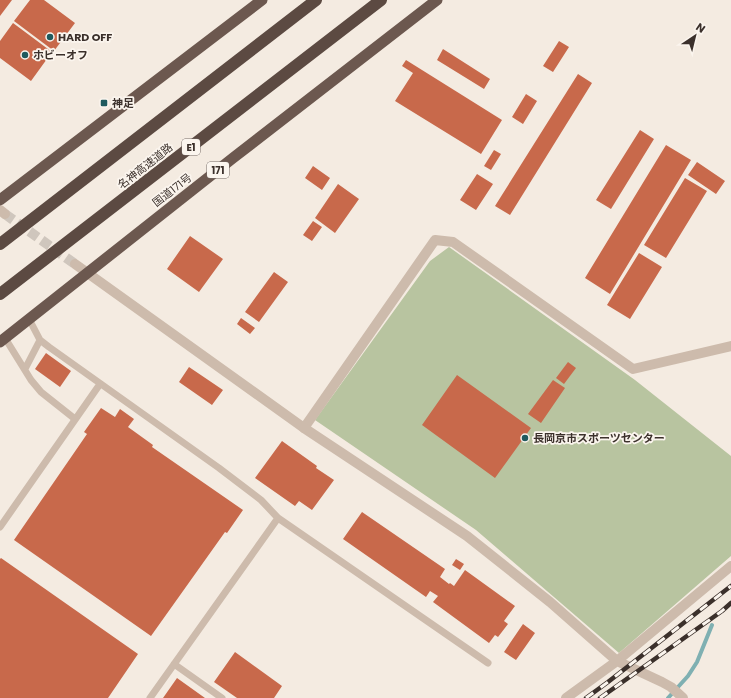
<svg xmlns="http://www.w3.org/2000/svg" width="731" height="698" font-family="Poppins,'Noto Sans JP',sans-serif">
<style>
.green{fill:#b8c4a0}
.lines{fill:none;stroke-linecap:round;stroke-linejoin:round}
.stream{stroke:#7fb0b2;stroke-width:4}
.building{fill:#c8694b}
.minor-tunnel{stroke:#cfc6bd;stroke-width:10;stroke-dasharray:10 5;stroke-linecap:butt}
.service{stroke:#cdbbac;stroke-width:7}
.minor{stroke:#cdbbac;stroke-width:10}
.tertiary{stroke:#cdbbac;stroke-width:10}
.trunk{stroke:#6c584f;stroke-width:11}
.motorway{stroke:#5c4a42;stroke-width:12}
.rail-casing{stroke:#3b302b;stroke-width:4.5}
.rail{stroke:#fbf5ee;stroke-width:3;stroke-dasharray:9;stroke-linecap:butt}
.poi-dot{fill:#1f5a5e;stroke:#fbf5ee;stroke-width:1.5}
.labels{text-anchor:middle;stroke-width:3.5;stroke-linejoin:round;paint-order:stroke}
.shield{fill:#fbf5ee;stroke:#756b66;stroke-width:1}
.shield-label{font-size:10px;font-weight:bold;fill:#3b302b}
.poi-label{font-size:11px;font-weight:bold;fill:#3b302b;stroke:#fbf5ee;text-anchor:start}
.street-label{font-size:11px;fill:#3b302b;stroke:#fbf5ee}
</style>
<rect width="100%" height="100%" fill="#f4ebe1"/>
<path class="green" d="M449 247 635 380 731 456V556L619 653 476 530 315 420 430 261Z"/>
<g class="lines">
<path class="stream" d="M668 698 688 676 697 662 712 625"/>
</g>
<path class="building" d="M0 0H12L0 16Z
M30 0H44L75 23 54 51 14 21Z
M13 23 52 52 31 81 0 58V41Z
M559 41 569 47 553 72 543 66Z
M443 49 490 79 484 89 437 60Z
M406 60 502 120 481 154 395 101 413 73 402 66Z
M578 74 592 83 510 215 495 206Z
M526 94 537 101 523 124 512 117Z
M640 130 654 139 611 209 596 200Z
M666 145 691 160 610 294 585 278Z
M494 150 501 154 491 170 484 166Z
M697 162 725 181 716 194 688 175Z
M313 166 330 178 322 190 305 178Z
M477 174 493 184 476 210 460 200Z
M685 178 707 191 666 258 644 245Z
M338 184 359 199 335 233 315 218Z
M313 221 322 227 312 241 303 235Z
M190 236 223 259 199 292 167 269Z
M639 253 662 267 630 319 607 305Z
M274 272 288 282 259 322 245 312Z
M241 318 255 328 250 334 237 324Z
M46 353 71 371 60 387 35 369Z
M568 362 576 368 564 384 556 378Z
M189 367 223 390 212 405 179 382Z
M457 375 531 428 495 478 422 425Z
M553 380 565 388 541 423 528 414Z
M101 408 115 417 120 409 134 419 128 427 153 445 152 447 243 510 227 533 225 532 151 636 14 540 87 434 84 432Z
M282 441 317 466 316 468 334 480 312 510 299 501 295 506 255 478Z
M362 512 445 569 440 577 449 584 450 583 454 586 465 570 515 606 504 621 508 624 498 637 495 635 489 643 433 602 438 596 430 591 426 597 343 539Z
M1 558 138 654 108 698H0V559Z
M456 559 464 564 460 570 452 565Z
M523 624 535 633 516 660 504 652Z
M235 652 282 686 274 698H237L214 682Z
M177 678 205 698H163Z"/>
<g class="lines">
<path class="minor-tunnel" d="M5 214 75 264"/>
<path class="service" d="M29 319 40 340 49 347 219 468 261 500 278 518 488 663
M5 338 31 380 41 392 75 419
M25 369 40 340
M0 527 100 384
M174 664 222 698
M150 698 278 518"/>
<path class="minor" d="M0 210 5 214
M75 264 304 428 435 240 453 242 633 369 731 346
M617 661 662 682 671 687 683 698
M566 698 617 661 731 566"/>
<path class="tertiary" d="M304 428 467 536 550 602 617 661"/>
<path class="trunk" d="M0 200 262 0
M0 342 233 158 437 0"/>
<path class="motorway" d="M0 244 316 0
M0 294 381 0"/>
<g class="rail-casing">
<path id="rail" d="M586 698 608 682 731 586
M600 698 722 611 731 603"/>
</g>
<use href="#rail" class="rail"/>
</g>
<g class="poi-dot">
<circle cx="50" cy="37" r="4"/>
<circle cx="25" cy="55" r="4"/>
<rect x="100" y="99" width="8" height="8" rx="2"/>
<circle cx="525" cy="438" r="4"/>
</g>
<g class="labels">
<g class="shield">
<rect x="182" y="139" width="18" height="16" rx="3"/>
<rect x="207" y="162" width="22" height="16" rx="3"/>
</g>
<g class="shield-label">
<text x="191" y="151">E1</text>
<text x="218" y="174">171</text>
</g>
<g class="poi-label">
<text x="58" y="41">HARD OFF</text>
<text x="33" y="59">ホビーオフ</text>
<text x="112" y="107">神足</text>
<text x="533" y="442">長岡京市スポーツセンター</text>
</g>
<g class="street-label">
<text transform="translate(145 166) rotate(-38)" y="4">名神高速道路</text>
<text transform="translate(172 190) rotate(-38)" y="4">国道171号</text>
</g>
</g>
<g transform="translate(695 36) rotate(35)" stroke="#fbf5ee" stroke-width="3" paint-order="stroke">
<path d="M0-3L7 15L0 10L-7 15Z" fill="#3b302b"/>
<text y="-6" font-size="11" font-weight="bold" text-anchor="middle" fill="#3b302b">N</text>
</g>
</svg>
